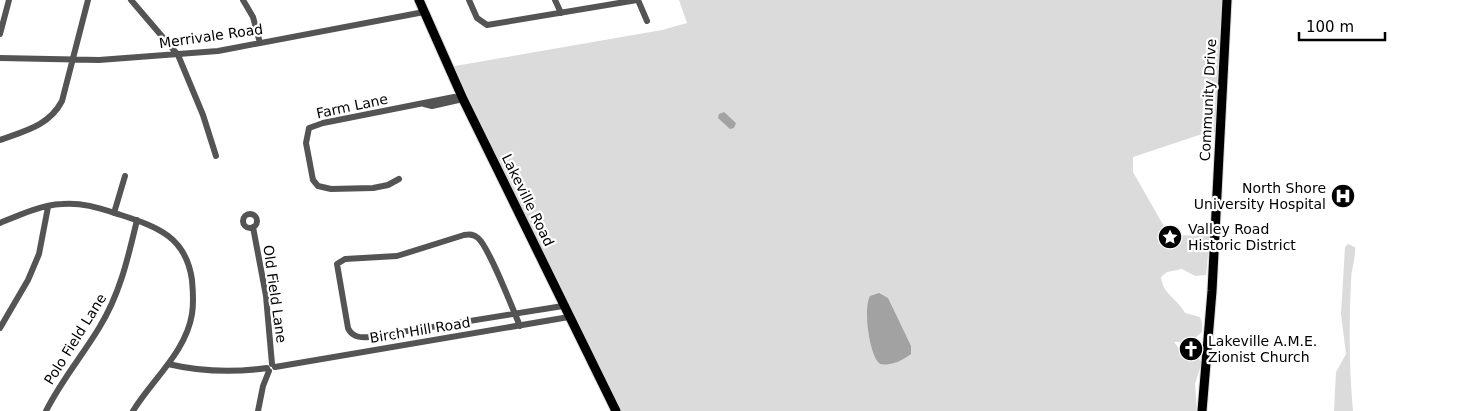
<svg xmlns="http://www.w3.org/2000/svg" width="1469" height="411" font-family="'DejaVu Sans',sans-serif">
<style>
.green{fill:#dbdbdb}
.water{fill:#a2a2a2}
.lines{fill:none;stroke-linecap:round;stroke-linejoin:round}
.major-casing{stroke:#dbdbdb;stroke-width:11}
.minor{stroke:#545454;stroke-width:6}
.major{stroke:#000;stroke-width:9}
.labels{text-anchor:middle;stroke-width:4.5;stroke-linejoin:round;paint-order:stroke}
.street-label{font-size:14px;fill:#000;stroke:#fff}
.poi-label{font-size:14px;fill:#000;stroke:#fff;text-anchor:start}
</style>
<rect width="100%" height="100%" fill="#fff"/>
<path class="green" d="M679 0H1227L1221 132H1208L1133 157V172L1169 235 1210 236 1206 275 1195 276 1182 269 1167 272 1161 277C1163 295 1178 299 1185 313L1200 317 1202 323V332L1196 337V342H1174C1180 350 1184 355 1194 354L1202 362 1195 384 1197 411H617L449 67 662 30 687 23Z
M1348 244 1355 247C1356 258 1351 269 1351 281 1349 324 1349 368 1353 411H1334L1336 372 1346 354 1341 314 1345 247Z"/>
<path class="water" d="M724 112 736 123 734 128 730 129 718 118 719 114Z
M879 293 888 298 911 346V354C903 360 892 366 880 364 869 355 863 308 870 296Z"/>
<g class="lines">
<g class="major-casing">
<path id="major" d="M419 0 463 99 616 411
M1202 411 1212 291 1227 0"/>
</g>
<path class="minor" d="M131 0 178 55 203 115 216 156
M243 0 253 17 260 43
M469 0 477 18 487 25 637 0
M555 0 561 13
M638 0 647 21
M0 34 9 0
M0 58 99 60 218 51 424 12
M0 140C24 131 49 126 62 101L88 0
M399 179 388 185 373 188 331 189 318 186 313 180 306 143 309 128 323 123 454 97 463 99 432 106 424 104
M114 213 125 176
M243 221a7 7 0 1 1 14 0a7 7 0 1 1-14 0Z
M0 223C19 215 41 205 62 204 83 202 102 209 121 215 158 227 186 237 192 280 193 291 194 302 192 314 186 352 152 380 133 411
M253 227 266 296 272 364
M520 326C513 310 489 247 478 238 474 234 470 234 464 235L397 256 345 259 337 264 348 328C352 337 360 338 369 337 434 327 499 316 563 306
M0 328 28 280 39 254 48 207
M168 364C202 372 232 373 267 368
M275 367 569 317
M46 411C61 381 82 356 99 328 120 294 128 258 137 220
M258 411 263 386 269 371"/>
<use href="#major" class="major"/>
</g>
<defs>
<g id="hospital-disc" transform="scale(1.25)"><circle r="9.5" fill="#000" stroke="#fff"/><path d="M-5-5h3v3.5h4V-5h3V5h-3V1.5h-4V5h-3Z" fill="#fff"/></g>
<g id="sight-disc" transform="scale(1.25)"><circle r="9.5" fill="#000" stroke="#fff"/><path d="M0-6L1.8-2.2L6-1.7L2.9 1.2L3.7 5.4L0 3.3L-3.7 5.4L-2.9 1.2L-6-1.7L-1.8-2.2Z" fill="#fff"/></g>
<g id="church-disc" transform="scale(1.25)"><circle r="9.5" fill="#000" stroke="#fff"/><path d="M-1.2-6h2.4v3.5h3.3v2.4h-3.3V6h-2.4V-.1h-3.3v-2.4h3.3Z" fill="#fff"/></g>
</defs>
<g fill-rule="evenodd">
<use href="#hospital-disc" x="1343" y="196"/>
<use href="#sight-disc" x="1170" y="237"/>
<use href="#church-disc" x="1191" y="349"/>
</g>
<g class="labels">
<g class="street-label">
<text transform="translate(211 36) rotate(-8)" y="5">Merrivale Road</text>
<text transform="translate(1208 100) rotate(-87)" y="5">Community Drive</text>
<text transform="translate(352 106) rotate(-12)" y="5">Farm Lane</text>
<text transform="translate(528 200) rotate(64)" y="5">Lakeville Road</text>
<text transform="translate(275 294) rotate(82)" y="5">Old Field Lane</text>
<text transform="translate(420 330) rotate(-9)" y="5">Birch Hill Road</text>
<text transform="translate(75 339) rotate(-58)" y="5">Polo Field Lane</text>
</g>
<g class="poi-label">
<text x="1326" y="193" text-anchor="end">North Shore<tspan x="1326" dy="16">University Hospital</tspan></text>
<text x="1188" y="234">Valley Road<tspan x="1188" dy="16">Historic District</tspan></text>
<text x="1208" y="346">Lakeville A.M.E.<tspan x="1208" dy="16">Zionist Church</tspan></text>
</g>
</g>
<path d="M1299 32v8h86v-8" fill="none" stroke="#000000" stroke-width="2.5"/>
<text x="1306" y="32" font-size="15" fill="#000000" stroke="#ffffff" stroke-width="4" paint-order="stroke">100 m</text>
</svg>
